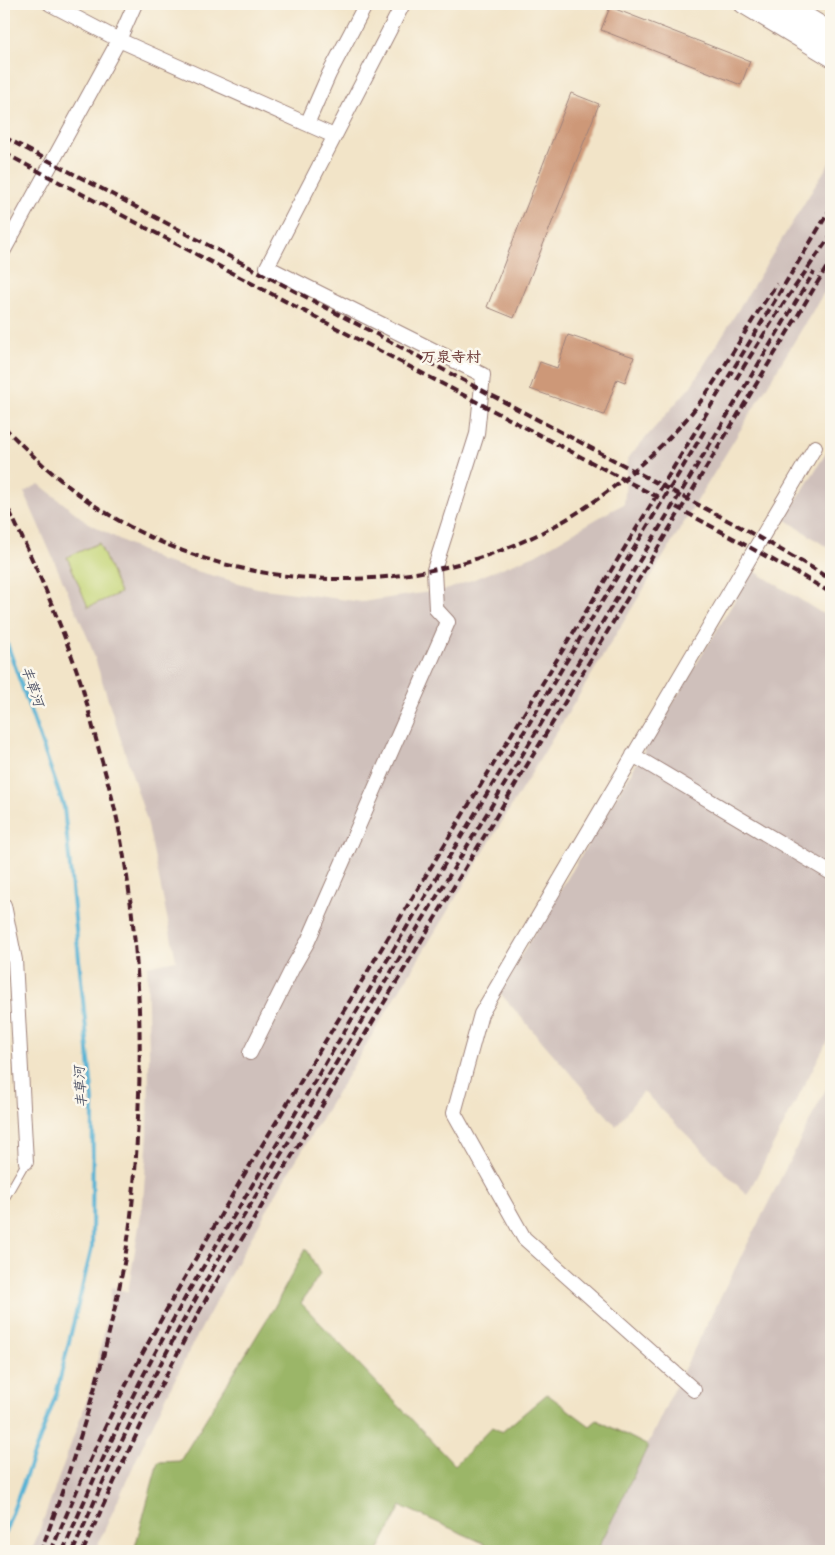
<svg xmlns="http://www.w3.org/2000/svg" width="835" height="1555" font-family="'Balsamiq Sans','LXGW WenKai TC',sans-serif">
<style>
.industrial{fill:#cfc0bb}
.green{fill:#c4d577;stroke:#877a51}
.forest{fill:#9bb668;stroke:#726a4a}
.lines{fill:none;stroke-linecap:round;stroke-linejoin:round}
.stream{stroke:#56b2d4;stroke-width:4}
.building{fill:#cd9878}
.service-casing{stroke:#9e827a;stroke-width:9}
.minor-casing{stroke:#9e827a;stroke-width:16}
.tertiary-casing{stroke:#9e827a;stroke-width:20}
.trunk-casing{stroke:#9e827a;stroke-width:26}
.service{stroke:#fff;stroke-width:7}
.minor{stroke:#fff;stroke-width:14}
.tertiary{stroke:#fff;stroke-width:18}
.trunk{stroke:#fff;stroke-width:24}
.rail{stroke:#4a1f2b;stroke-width:4;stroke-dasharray:8 4;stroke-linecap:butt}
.labels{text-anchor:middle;stroke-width:5;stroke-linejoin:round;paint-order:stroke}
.water-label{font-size:14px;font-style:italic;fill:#4e5266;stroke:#fbf7ec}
.quarter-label{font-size:15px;font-weight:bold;fill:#784946;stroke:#fbf7ec}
</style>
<rect width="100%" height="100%" fill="#fbf7ec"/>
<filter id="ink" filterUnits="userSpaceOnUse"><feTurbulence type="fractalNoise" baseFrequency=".02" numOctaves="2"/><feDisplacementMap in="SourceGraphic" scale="10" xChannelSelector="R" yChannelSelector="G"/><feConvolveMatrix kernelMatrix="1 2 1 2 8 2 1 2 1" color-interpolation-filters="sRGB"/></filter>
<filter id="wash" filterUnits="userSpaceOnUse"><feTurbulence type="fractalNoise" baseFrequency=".0096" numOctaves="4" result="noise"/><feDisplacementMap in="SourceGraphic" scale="20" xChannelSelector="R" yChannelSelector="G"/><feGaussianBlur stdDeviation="1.12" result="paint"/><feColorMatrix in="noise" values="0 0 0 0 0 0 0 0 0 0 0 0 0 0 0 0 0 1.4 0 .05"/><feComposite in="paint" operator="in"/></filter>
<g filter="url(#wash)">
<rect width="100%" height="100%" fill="#f2e4c8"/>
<path class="industrial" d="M831 160V281L284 1180 234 1268 188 1353 145 1440 95 1551H32L88 1397 103 1338 112 1287 128 1292 143 1202 148 1134 149 1052 147 966 176 960 147 821 90 643 24 492 39 484 88 523 161 561 257 588 362 602 449 589 535 555 612 510 624 504 628 458 691 386Z
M4 205 16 212 4 230Z
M831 445V550L785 519Z
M753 570 831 619V1034L747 1195 643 1091 616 1126 499 992Z
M831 1079V1551H597L674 1389Z"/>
<path class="green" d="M99 543 120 593 88 607 67 557Z"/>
<path class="forest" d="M306 1248 320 1274 301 1303 455 1465 492 1427 502 1432 547 1394 590 1426 597 1420 648 1446 597 1551H501L401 1506 378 1551H134L158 1462 180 1461 275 1306Z"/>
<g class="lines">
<path class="stream" d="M4 635 64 807 93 1101 92 1247 56 1395 4 1535"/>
</g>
<g id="blocks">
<path class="building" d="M610 7 750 61 741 85 601 30Z
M571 93 599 104 514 318 487 307Z
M568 335 634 357 625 382 617 379 604 415 530 389 540 362 557 368Z"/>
</g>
</g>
<g filter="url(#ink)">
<use href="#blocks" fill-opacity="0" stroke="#9e827a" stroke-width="1"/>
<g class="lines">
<g class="service-casing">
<path id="service" d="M4 1196 6 1197 26 1162"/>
</g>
<g class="minor-casing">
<path id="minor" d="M50 4 119 40 307 124 329 74 366 4
M307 124 334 136
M4 250 119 40 135 4
M633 755 831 873
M4 905 15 960 26 1162
M250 1053 293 967 308 941 448 622 436 609 434 570 477 434 483 375 267 267 403 4
M694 1390 524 1238 454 1113 481 1014 815 447"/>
</g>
<g class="tertiary-casing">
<path id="tertiary" d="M743 4 831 57"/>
</g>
<g class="trunk-casing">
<path id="trunk" d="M780 4 831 35"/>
</g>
<use href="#service" class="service"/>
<use href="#minor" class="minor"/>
<use href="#tertiary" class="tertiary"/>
<use href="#trunk" class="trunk"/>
<path class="rail" d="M4 137 744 529 811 567 831 580
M4 153 661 499
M736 379 783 304 831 235
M4 427C36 460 69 490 108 514 242 598 421 600 558 524 591 506 621 482 649 457 670 438 692 415 708 391 732 356 752 318 777 284
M4 500C34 561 61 622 82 686 88 707 93 729 99 750 106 776 114 802 119 829 137 924 143 1020 138 1117 136 1164 133 1211 125 1258 106 1360 77 1454 41 1551
M676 507 804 577 831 593
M51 1551C75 1495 98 1439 126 1385 162 1315 202 1248 241 1180L831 208
M63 1551C82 1506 101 1462 122 1418 143 1374 167 1331 190 1289L705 430
M73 1551C99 1490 126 1429 157 1371 180 1325 206 1281 231 1237L814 272
M83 1551C121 1463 164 1377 210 1292L831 260"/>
</g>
</g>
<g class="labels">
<g class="water-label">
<text transform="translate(33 686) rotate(71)" y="5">丰草河</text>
<text transform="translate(80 1087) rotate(-94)" y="5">丰草河</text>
</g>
<g class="quarter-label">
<text x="451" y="362">万泉寺村</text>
</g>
</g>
<rect width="835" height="1555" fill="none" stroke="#fbf7ec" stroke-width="20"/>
</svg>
